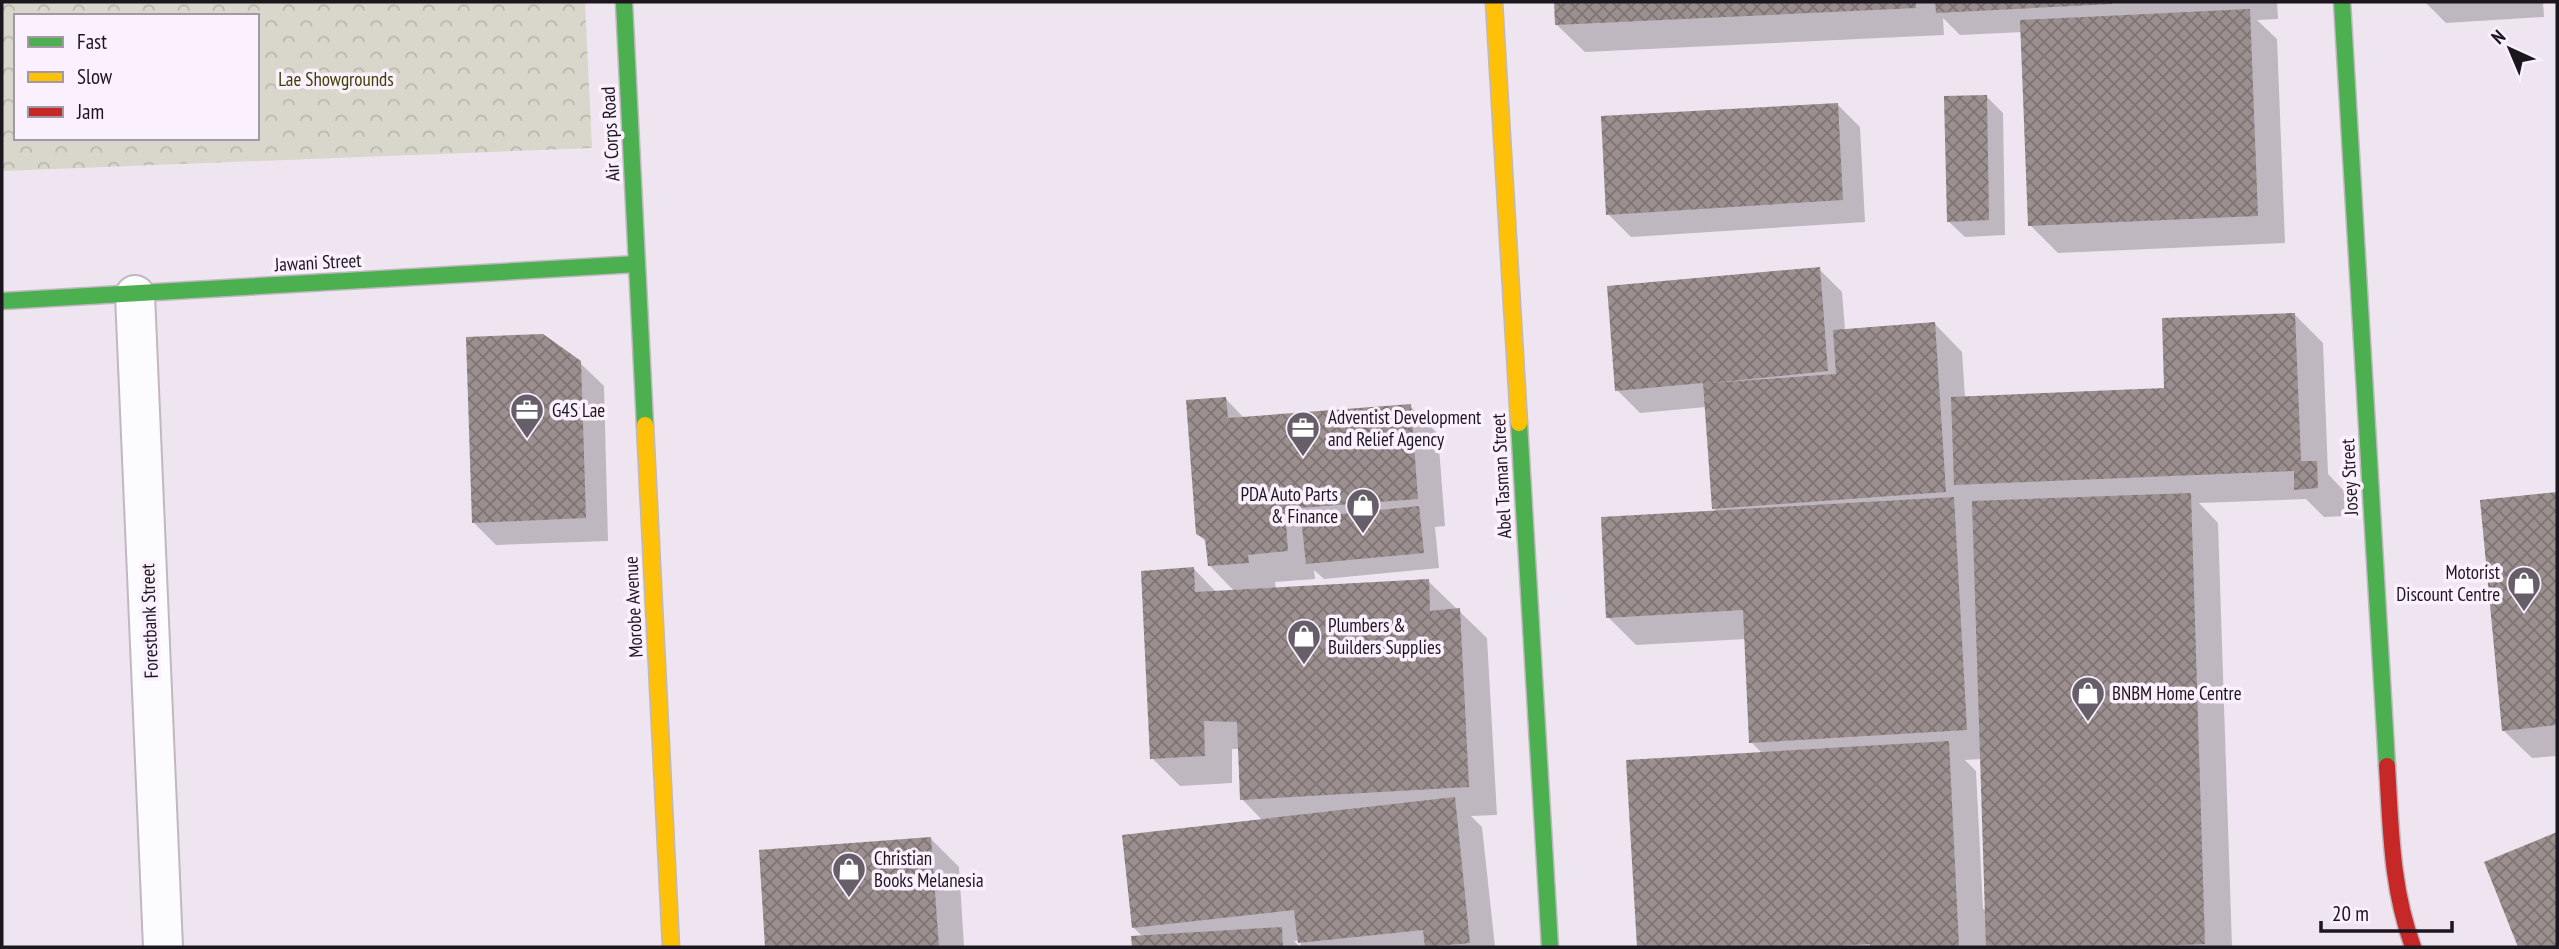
<svg xmlns="http://www.w3.org/2000/svg" width="2559" height="949" font-family="'PT Sans Narrow',sans-serif">
<style>
.forest{fill:url(#forest-crowns);fill-rule:evenodd}
.shadow{fill:#0003;fill-rule:evenodd}
.building{fill:url(#building-cross-hatch)}
.lines{fill:none;stroke-linecap:round;stroke-linejoin:round}
.street-casing{stroke:#c0b8c1;stroke-width:42}
.fast-casing{stroke:#c0b8c1;stroke-width:19}
.slow-casing{stroke:#c0b8c1;stroke-width:19}
.jam-casing{stroke:#c0b8c1;stroke-width:19}
.street{stroke:#fcfbfd;stroke-width:38}
.fast{stroke:#4caf50;stroke-width:16}
.slow{stroke:#ffc107;stroke-width:16}
.jam{stroke:#c62828;stroke-width:16}
.labels{text-anchor:middle;stroke-width:7;stroke-linejoin:round;paint-order:stroke}
.park-label{font-size:19px;fill:#3c4001;stroke:#fbf0fd}
.street-label{font-size:19px;fill:#1c161e;stroke:#fbf0fd}
.poi-label{font-size:19px;fill:#1c161e;stroke:#fbf0fd;text-anchor:start}
</style>
<defs>
<pattern id="forest-crowns" width="20" height="18" patternUnits="userSpaceOnUse" patternTransform="scale(1.75)"><rect width="20" height="18" fill="#d9d7cb"/><path d="M2 6a3 3 0 1 1 6 0M12 15a3 3 0 1 1 6 0" fill="none" stroke="#bab8ae"/></pattern>
<pattern id="building-cross-hatch" width="8" height="8" patternUnits="userSpaceOnUse" patternTransform="scale(1.75)"><rect width="8" height="8" fill="#9b8f8f"/><path d="M0 0l8 8M0 8l8-8" fill="none" stroke="#7e7474"/></pattern>
</defs>
<rect width="100%" height="100%" fill="#eee5f0"/>
<path class="forest" d="M2 2H585L592 148 2 171ZM16 16H257V138H16Z"/>
<path class="shadow" d="M1555 2H2277L2278 19 2257 20 2277 39 2285 243 2058 253 2030 225 2023 32 1960 35 1943 18 1944 35 1585 52 1556 24Z
M2425 2H2543L2544 17 2446 23Z
M1987 97 2003 113 2005 235 1965 237 1948 221Z
M1837 104 1860 127 1865 222 1631 237 1608 214Z
M1819 269 1842 292 1845 330 1934 323 1962 352 1965 398 2166 389 2294 314 2323 343 2328 474 2344 491 2345 516 2324 517 2306 499 2199 503 2218 523 2232 947H1638L1628 762 1763 754 1751 742 1746 639 1636 645 1608 617 1717 512 1713 508 1706 407 1640 413 1617 390ZM1982 759 1987 909H1983L1976 771 1965 760Z
M580 363 604 386 608 541 496 545 473 522Z
M1225 398 1245 419 1410 406 1438 434 1445 526 1435 527 1439 568 1324 579 1314 570 1315 579 1275 582 1276 589 1428 581 1487 638 1497 815 1471 816 1482 827 1495 947H1301L1300 940 1294 941 1300 947H1134L1133 937H1143L1133 927 1263 821 1242 799 1240 749H1232V783L1180 786 1152 758 1194 569 1217 593 1235 592 1209 565 1207 543 1198 534Z
M2557 494V756L2532 758 2503 730 2482 502Z
M2557 834V947H2520L2486 863Z
M931 839 959 867 964 947H767L761 852Z"/>
<path class="building" d="M1554 2H1916V8L1555 25Z
M1935 2H2112V4L1936 13Z
M2250 9 2258 216 2028 226 2020 20Z
M1987 95 1989 220 1947 222 1944 96Z
M1838 103 1843 200 1606 215 1601 116Z
M1820 267 1828 371 1712 383 1836 374 1833 330 1935 322 1946 492 1712 509 1703 383 1615 391 1607 286Z
M2295 313 2301 461H2317L2318 488 2294 490V471L1954 485 1951 397 2164 388 2162 318Z
M543 334 581 361 586 518 472 523 466 337Z
M1226 397 1228 418 1411 404 1418 499 1285 509 1288 551 1248 555 1249 563 1208 566 1205 539 1196 534 1186 400Z
M2557 492V725L2502 731 2480 500Z
M2191 493 2205 944 2133 947H1986L1972 501Z
M1954 497 1967 730 1749 743 1743 610 1606 618 1601 517Z
M1419 506 1424 553 1306 564 1301 518Z
M1194 567 1195 592 1429 579 1430 611 1460 608 1469 787 1240 800 1237 722 1204 721 1205 756 1150 759 1141 571Z
M1949 741 1959 947H1870V944L1820 947H1637L1626 760Z
M1455 797 1470 943 1425 947 1423 930 1298 943 1294 910 1132 928 1122 835Z
M2557 832V947H2518L2484 862Z
M931 837 939 947H765L759 850Z
M1282 927 1283 947H1132L1131 936Z"/>
<g class="lines">
<g class="street-casing">
<path id="street" d="M135 295 163 947"/>
</g>
<g class="fast-casing">
<path id="fast" d="M624 2 645 425
M2342 2 2387 766
M2 301 637 264
M1519 423 1550 947"/>
</g>
<g class="slow-casing">
<path id="slow" d="M1494 2 1519 423
M645 425 671 947"/>
</g>
<g class="jam-casing">
<path id="jam" d="M2387 766C2391 829 2391 887 2413 947"/>
</g>
<use href="#street" class="street"/>
<use href="#fast" class="fast"/>
<use href="#slow" class="slow"/>
<use href="#jam" class="jam"/>
</g>
<defs>
<g id="office-pin" transform="scale(1.75)"><path d="M0 17L-7.5 6A9.5 9.5 0 1 1 7.5 6Z" fill="#665e68" stroke="#fbf0fd"/><path d="M-6-3h4V-5.5h4V-3h4V5H-6ZM-1-4.5V-3h2v-1.5ZM-6 0V1H6V0Z" fill="#fff"/></g>
<g id="shop-pin" transform="scale(1.75)"><path d="M0 17L-7.5 6A9.5 9.5 0 1 1 7.5 6Z" fill="#665e68" stroke="#fbf0fd"/><path d="M-5-2.5h2.3a2.7 3.5 0 0 1 5.4 0H5L5.5 6h-11ZM-1.5-2.5h3a1.5 2.3 0 0 0-3 0Z" fill="#fff"/></g>
</defs>
<g fill-rule="evenodd">
<use href="#office-pin" x="527" y="410"/>
<use href="#office-pin" x="1303" y="428"/>
<use href="#shop-pin" x="1363" y="505"/>
<use href="#shop-pin" x="2524" y="583"/>
<use href="#shop-pin" x="1304" y="636"/>
<use href="#shop-pin" x="2088" y="693"/>
<use href="#shop-pin" x="849" y="869"/>
</g>
<g class="labels">
<g class="park-label">
<text x="336" y="86">Lae Showgrounds</text>
</g>
<g class="street-label">
<text transform="translate(610 134) rotate(-93)" y="7">Air Corps Road</text>
<text transform="translate(318 262) rotate(-3)" y="7">Jawani Street</text>
<text transform="translate(1501 476) rotate(-93)" y="7">Abel Tasman Street</text>
<text transform="translate(2349 477) rotate(-93)" y="7">Josey Street</text>
<text transform="translate(633 607) rotate(-93)" y="7">Morobe Avenue</text>
<text transform="translate(149 621) rotate(-92)" y="7">Forestbank Street</text>
</g>
<g class="poi-label">
<text x="552" y="417">G4S Lae</text>
<text x="1328" y="424">Adventist Development<tspan x="1328" dy="22">and Relief Agency</tspan></text>
<text x="1338" y="501" text-anchor="end">PDA Auto Parts<tspan x="1338" dy="22">&amp; Finance</tspan></text>
<text x="2500" y="579" text-anchor="end">Motorist<tspan x="2500" dy="22">Discount Centre</tspan></text>
<text x="1328" y="632">Plumbers &amp;<tspan x="1328" dy="22">Builders Supplies</tspan></text>
<text x="2112" y="700">BNBM Home Centre</text>
<text x="874" y="865">Christian<tspan x="874" dy="22">Books Melanesia</tspan></text>
</g>
</g>
<rect width="2559" height="949" fill="none" stroke="#1c161e" stroke-width="7"/>
<rect x="14" y="14" width="245" height="126" fill="#fbf0fd" stroke="#a299a4" stroke-width="2"/>
<rect x="28" y="37" width="35" height="10" fill="#4caf50" stroke="#a299a4" stroke-width="2"/>
<text x="77" y="49" font-size="21" fill="#1c161e">Fast</text>
<rect x="28" y="72" width="35" height="10" fill="#ffc107" stroke="#a299a4" stroke-width="2"/>
<text x="77" y="84" font-size="21" fill="#1c161e">Slow</text>
<rect x="28" y="107" width="35" height="10" fill="#c62828" stroke="#a299a4" stroke-width="2"/>
<text x="77" y="119" font-size="21" fill="#1c161e">Jam</text>
<g transform="translate(2510 49) rotate(316)" stroke="#fbf0fd" stroke-width="5" paint-order="stroke">
<path d="M0-5L12 26L0 18L-12 26Z" fill="#1c161e"/>
<text y="-10" font-size="19" font-weight="bold" text-anchor="middle" fill="#1c161e">N</text>
</g>
<path d="M2321 921v10h131v-10" fill="none" stroke="#1c161e" stroke-width="3.5"/>
<text x="2332" y="921" font-size="21" fill="#1c161e" stroke="#fbf0fd" stroke-width="5" paint-order="stroke">20 m</text>
</svg>
